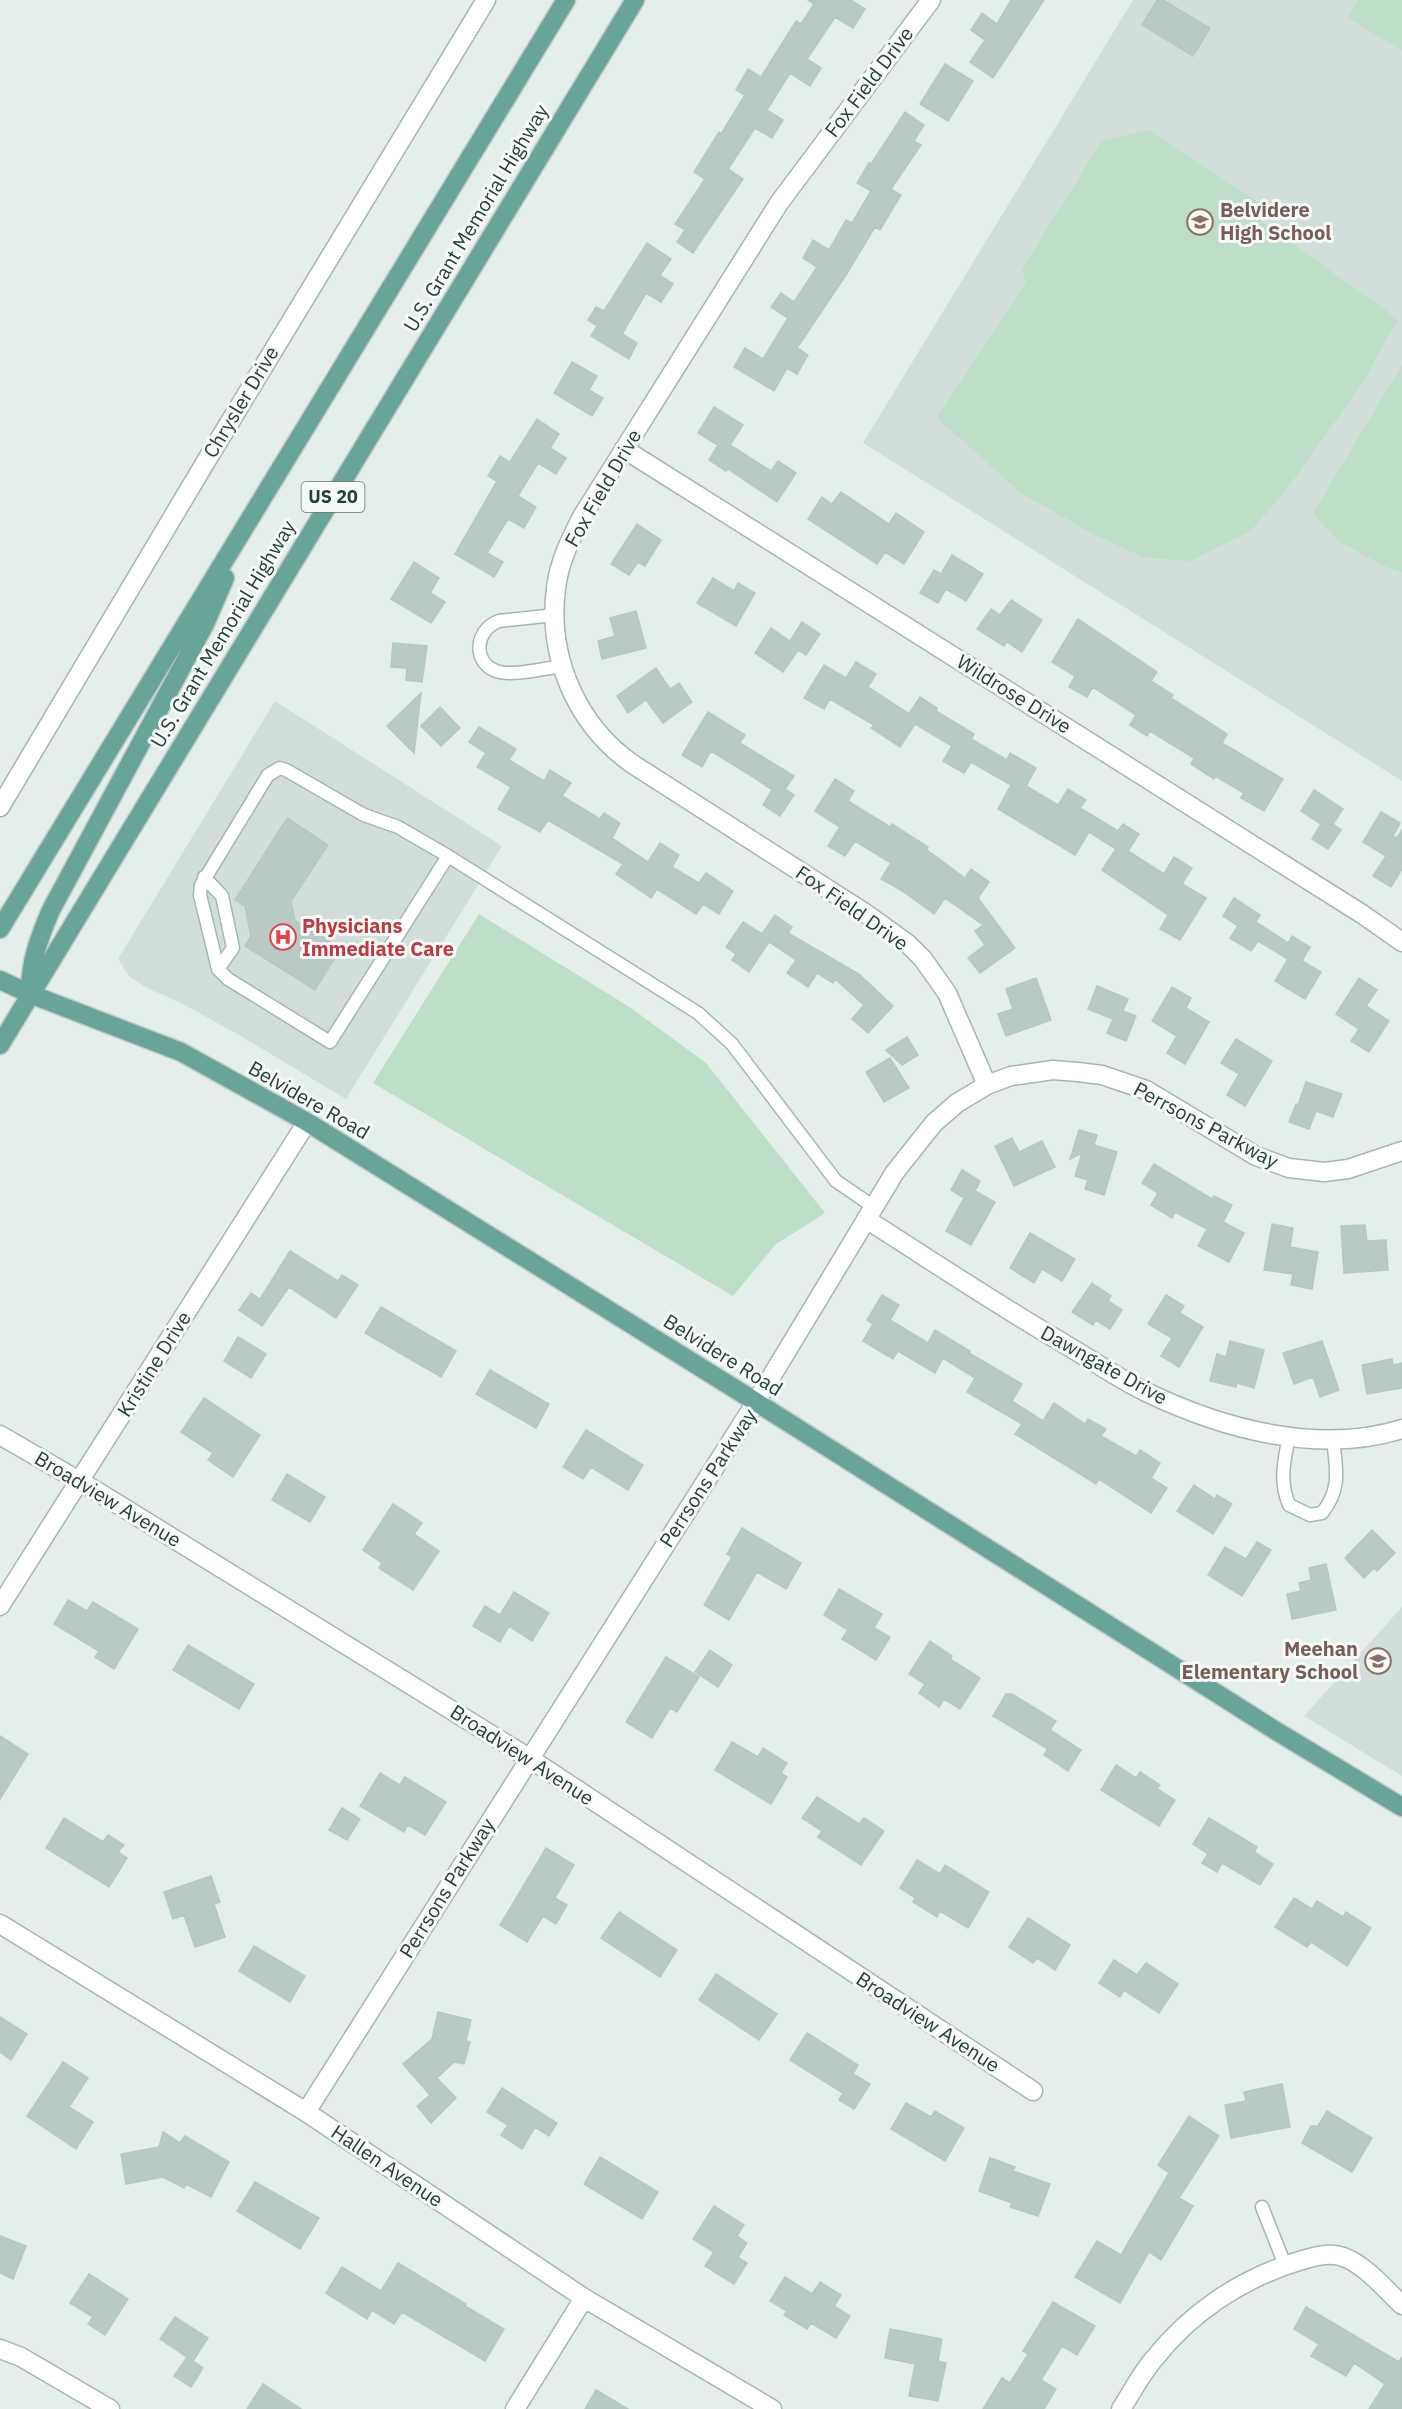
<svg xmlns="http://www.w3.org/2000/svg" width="1402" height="2409" font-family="'IBM Plex Sans',sans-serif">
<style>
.built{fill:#d2ded9}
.green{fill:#bddfc8}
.building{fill:#b9c9c3;stroke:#b6c8c2;stroke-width:1.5}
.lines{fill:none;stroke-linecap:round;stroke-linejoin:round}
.service-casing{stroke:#a6b6b2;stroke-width:15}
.minor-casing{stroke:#a6b6b2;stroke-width:21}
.primary-casing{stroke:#c1cac8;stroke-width:21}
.service{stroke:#fff;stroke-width:12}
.minor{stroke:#fff;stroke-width:18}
.primary{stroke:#68a498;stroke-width:18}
.labels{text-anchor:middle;stroke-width:6;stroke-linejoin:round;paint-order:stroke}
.shield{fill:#f5faf8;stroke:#627873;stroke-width:1.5}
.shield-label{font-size:18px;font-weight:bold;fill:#23403a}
.street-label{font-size:20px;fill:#23403a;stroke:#f5faf8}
.education-label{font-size:20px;font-weight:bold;fill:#785e54;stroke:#f5faf8;text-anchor:start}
.health-label{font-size:20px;font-weight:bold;fill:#be3a42;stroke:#f5faf8;text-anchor:start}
</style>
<rect width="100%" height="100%" fill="#e4eeea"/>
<path class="built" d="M1133 0H1402V781L863 443Z
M275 701 502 846 346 1099 239 1035 179 1002 147 988 130 977 118 959Z
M1402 1607V1776L1304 1716Z"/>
<path class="green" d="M1358 0H1402V51L1347 17Z
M1150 130 1256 201 1261 221 1398 319 1362 384 1290 485 1250 532 1190 561 1143 557 1095 535 1022 494 937 418 1026 282 1022 269 1102 141Z
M1402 365V572L1384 566 1340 542 1313 514Z
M479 914 631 1008 706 1063 825 1213 776 1244 733 1296 373 1083Z"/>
<path class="building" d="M808 0H851L865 9 853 28 835 17 807 59 821 68 810 86 790 73 767 110 783 120 772 138 755 128 728 169 743 179 693 253 677 242 685 230 675 224 705 179 694 172 719 132 721 134 745 95 736 90 748 69 761 77 796 21 801 24 814 4Z
M1011 0H1044L993 78 970 62 985 40 971 30 982 13 997 24Z
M1157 0H1163L1210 28 1193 56 1142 25Z
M945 64 973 81 948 121 920 104Z
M905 112 924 125 914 141 921 145 891 189 901 195 880 230 875 227 846 275 797 348 808 355 797 374 787 368 774 391 734 367 745 348 763 359 788 318 771 307 781 293 794 302 817 267 803 258 813 240 829 250 846 220 852 223 871 191 857 183 869 163 871 164Z
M647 243 671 259 660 275 673 284 661 302 646 293 622 334 637 343 629 359 591 336 597 326 588 320 596 307 604 311Z
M572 362 597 376 589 390 603 398 592 416 554 393Z
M714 407 743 425 730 445 771 471 778 461 796 473 777 502 728 469 726 471 709 460 718 445 698 433Z
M537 419 559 434 550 448 566 458 556 474 538 463 518 496 536 507 524 528 508 519 487 553 503 562 494 577 455 554 497 481 488 476 500 456 510 462Z
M841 492 889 524 896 513 924 532 904 564 885 552 877 564 808 519 822 497 832 504Z
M637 524 661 540 645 566 638 562 629 575 611 564Z
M952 555 983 574 966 601 946 589 938 603 920 593 934 570 941 574Z
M414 562 439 578 430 593 445 602 431 623 391 599Z
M713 578 734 591 738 583 755 593 736 626 697 603Z
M1011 600 1042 620 1022 652 1007 642 1004 646 977 629 991 609 1000 615Z
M636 611 646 648 602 659 598 641 615 636 610 618Z
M1078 619 1157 672 1151 681 1173 695 1171 698 1227 734 1222 743 1283 779 1264 811 1241 798 1244 793 1215 776 1214 779 1191 764 1194 758 1150 731 1147 736 1130 725 1136 715 1093 687 1087 697 1069 687 1075 676 1052 662Z
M802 622 820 634 806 655 798 650 783 672 755 653 771 628 790 641Z
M393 643 427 646 422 682 406 680 407 668 391 667Z
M856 662 876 674 868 687 909 714 920 697 937 708 936 711 974 734 971 739 1007 760 1010 753 1036 768 1026 786 1058 805 1068 789 1086 800 1080 808 1118 831 1123 824 1139 834 1128 851 1164 874 1174 857 1192 868 1182 884 1206 898 1180 940 1160 929 1168 915 1102 870 1116 849 1089 832 1075 855 998 809 1011 785 971 762 964 773 943 761 952 746 915 724 900 747 871 728 874 725 830 699 824 709 804 698 824 665 846 678Z
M656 668 670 689 679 683 692 702 663 723 646 700 628 713 617 696Z
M421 693 414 753 387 726Z
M440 707 460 728 441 746 421 726Z
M708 712 745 735 740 743 794 776 785 789 794 795 780 816 763 805 772 790 753 777 711 751 702 767 682 755Z
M479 727 516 749 509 760 544 781 550 770 571 783 562 796 600 819 604 813 620 823 612 838 648 862 660 843 679 855 672 867 699 883 706 873 733 891 719 914 703 904 696 914 657 889 651 898 616 874 623 864 548 820 540 832 498 809 511 787 477 767 486 753 469 742Z
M835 779 854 791 848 801 890 827 892 824 928 847 927 850 965 878 971 869 989 882 978 898 1015 948 980 973 968 958 985 945 975 931 983 925 945 898 934 914 901 890 881 879 891 863 855 841 845 856 828 846 840 827 815 811Z
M1314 790 1343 809 1333 824 1341 830 1328 849 1312 839 1321 824 1301 811Z
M1381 812 1400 823 1393 836 1397 838 1402 830V869L1391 887 1373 876 1386 856 1363 842Z
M287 818 328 845 291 901 295 921 341 948 315 990 245 946 251 936 245 906 235 900Z
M1234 898 1260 915 1256 922 1288 943 1292 936 1310 947 1302 961 1321 972 1305 999 1275 981 1288 959 1258 941 1251 951 1230 938 1238 926 1223 916Z
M775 915 792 927 788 933 859 974 893 1006 868 1033 852 1019 864 1005 835 979 833 983 817 973 808 987 787 973 796 960 769 942 749 972 732 960 736 954 726 947 743 922 762 934Z
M1036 978 1051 1020 1006 1036 998 1014 1013 1009 1006 989Z
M1359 978 1377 990 1366 1006 1389 1021 1369 1052 1351 1041 1359 1029 1336 1014Z
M1097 986 1128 999 1123 1011 1136 1016 1126 1041 1107 1033 1113 1019 1088 1009Z
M1172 987 1191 998 1186 1008 1209 1022 1185 1064 1167 1053 1177 1036 1152 1021Z
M907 1037 918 1055 902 1065 886 1050Z
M1236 1039 1272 1061 1245 1106 1227 1095 1239 1074 1221 1063Z
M890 1058 909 1088 884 1102 866 1072Z
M1306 1082 1342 1094 1333 1117 1316 1111 1309 1129 1289 1122 1296 1104 1298 1105Z
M1079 1130 1097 1135 1094 1145 1117 1152 1104 1195 1085 1189 1088 1180 1075 1176 1082 1153 1070 1159Z
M1012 1138 1019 1152 1042 1141 1055 1167 1014 1186 995 1146Z
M1154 1164 1212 1199 1214 1196 1232 1205 1223 1222 1244 1233 1229 1262 1198 1246 1207 1229 1175 1212 1172 1218 1151 1205 1158 1193 1142 1183Z
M962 1170 980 1181 975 1191 995 1202 971 1245 946 1231 964 1198 951 1190Z
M1272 1224 1293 1228 1290 1247 1318 1252 1312 1289 1291 1285 1293 1274 1264 1270Z
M1365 1225 1367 1241 1386 1240 1388 1270 1344 1273 1341 1226Z
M1030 1233 1075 1259 1062 1281 1042 1269 1034 1283 1010 1268Z
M290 1251 338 1281 342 1275 358 1285 336 1318 289 1287 262 1326 239 1310 251 1293 260 1299Z
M1092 1283 1111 1296 1108 1301 1122 1310 1110 1329 1096 1320 1093 1325 1072 1312Z
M882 1295 899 1305 890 1320 928 1343 935 1330 970 1351 969 1353 1022 1384 1012 1401 1043 1421 1054 1403 1085 1424 1088 1419 1106 1429 1101 1436 1136 1456 1140 1450 1160 1463 1151 1478 1167 1488 1151 1513 1099 1479 1096 1484 1015 1434 1022 1424 967 1392 975 1378 943 1358 935 1373 898 1351 893 1359 863 1341 873 1324 867 1320Z
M1166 1295 1184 1306 1180 1313 1203 1327 1179 1367 1161 1356 1172 1338 1148 1324Z
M381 1307 456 1351 441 1377 365 1333Z
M238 1337 266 1354 251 1378 224 1361Z
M1230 1341 1264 1350 1254 1388 1237 1383 1236 1387 1210 1381 1217 1354 1226 1357Z
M1322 1341 1339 1390 1320 1397 1313 1377 1294 1384 1283 1353Z
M1392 1359 1393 1365 1402 1363V1388L1367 1394 1362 1365Z
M490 1370 549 1404 536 1428 476 1394Z
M204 1398 260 1435 233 1477 208 1460 213 1453 181 1432Z
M586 1430 643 1465 628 1490 591 1467 583 1479 563 1467Z
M287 1474 325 1497 310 1522 272 1500Z
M1194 1485 1215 1499 1217 1495 1232 1504 1213 1534 1177 1511Z
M393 1504 422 1523 414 1534 439 1551 413 1590 379 1568 382 1563 363 1550Z
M742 1528 801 1563 786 1589 757 1572 729 1620 704 1605 732 1557 727 1554Z
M1372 1530 1395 1553 1377 1571 1374 1568 1364 1578 1345 1558Z
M1257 1542 1271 1550 1242 1596 1208 1575 1225 1547 1246 1559Z
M1326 1564 1336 1610 1292 1619 1287 1594 1301 1591 1299 1583 1311 1580 1309 1568Z
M839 1589 882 1614 874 1628 890 1637 876 1660 842 1639 848 1630 824 1615Z
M514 1592 549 1613 532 1641 509 1626 500 1642 473 1626 485 1606 500 1615Z
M68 1600 87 1611 93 1602 138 1629 114 1669 95 1657 99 1651 54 1624Z
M930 1641 952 1656 950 1659 980 1678 960 1709 944 1699 939 1707 919 1693 925 1684 909 1674Z
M188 1645 254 1684 239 1709 173 1670Z
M710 1650 732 1665 718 1687 695 1672Z
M666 1657 699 1677 677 1712 670 1708 652 1738 626 1722Z
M1006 1694H1012L1056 1721 1050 1730 1081 1750 1068 1771 1044 1755 1048 1749 993 1716Z
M0 1736 28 1754 0 1799Z
M732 1742 758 1757 763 1748 787 1763 781 1773 787 1777 771 1804 715 1770Z
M1116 1765 1136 1778 1140 1772 1160 1785 1157 1789 1175 1800 1159 1826 1101 1790Z
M380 1773 400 1785 405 1777 446 1802 425 1835 408 1825 404 1832 360 1806Z
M817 1797 859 1824 864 1818 884 1831 861 1865 818 1837 822 1831 802 1818Z
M342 1808 360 1819 347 1840 329 1830Z
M64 1818 103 1842 108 1835 124 1845 118 1852 127 1858 109 1887 46 1848Z
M1209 1818 1257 1847 1254 1852 1273 1864 1260 1885 1222 1863 1217 1872 1202 1863 1208 1854 1193 1844Z
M546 1848 574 1865 555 1898 567 1905 556 1924 543 1916 527 1942 500 1925Z
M917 1860 940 1874 945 1865 989 1892 968 1928 940 1911 937 1917 913 1902 915 1898 900 1888Z
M211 1876 220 1902 214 1904 225 1937 195 1947 184 1915 173 1919 164 1892Z
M1294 1898 1312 1909 1317 1901 1343 1917 1346 1912 1371 1928 1347 1966 1311 1942 1307 1947 1275 1927Z
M619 1912 677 1950 660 1977 601 1938Z
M1028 1918 1070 1945 1055 1970 1037 1958 1033 1963 1009 1947Z
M254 1946 305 1976 290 2002 239 1971Z
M1114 1960 1137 1975 1146 1963 1178 1984 1159 2013 1124 1990 1120 1997 1099 1983Z
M716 1974 777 2014 759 2040 699 2000Z
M438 2012 471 2020 466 2041 470 2042 464 2064 454 2062 437 2078 456 2098 431 2123 417 2106 430 2095 403 2064 432 2039Z
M0 2017 27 2034 11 2060 0 2052Z
M807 2033 858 2065 853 2074 870 2084 854 2109 839 2100 843 2093 790 2060Z
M63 2062 88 2078 69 2107 93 2122 76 2149 27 2116Z
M1282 2084 1290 2127 1231 2138 1225 2105 1246 2101 1244 2092Z
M502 2088 557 2123 549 2136 535 2127 522 2149 501 2135 508 2125 487 2112Z
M906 2103 931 2117 935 2111 964 2128 945 2161 891 2129Z
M1327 2111 1372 2138 1352 2172 1302 2143 1311 2126H1318Z
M1189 2116 1219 2136 1179 2198 1193 2206 1161 2260 1149 2252 1120 2303 1075 2277 1097 2241 1121 2255 1169 2173 1158 2165Z
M163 2132 180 2143 185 2136 229 2162 211 2197 186 2184 184 2188 163 2177 126 2184 121 2154 159 2147Z
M600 2157 658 2192 642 2219 584 2184Z
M990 2158 1015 2167 1013 2171 1050 2184 1038 2216 1010 2207 1012 2203 979 2191Z
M255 2182 319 2218 300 2249 237 2211Z
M714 2206 744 2225 737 2236 747 2243 738 2257 747 2263 734 2284 705 2266 714 2252 693 2239Z
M0 2236 26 2246 13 2279 0 2273Z
M398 2263 466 2304 465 2306 504 2329 485 2361 402 2312 394 2324 372 2310 367 2319 326 2293 342 2267 381 2291Z
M89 2274 128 2299 105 2335 88 2324 93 2317 70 2303Z
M785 2277 812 2294 820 2282 841 2295 834 2306 850 2316 836 2338 811 2323 807 2329 784 2315 787 2311 770 2301Z
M1053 2302 1095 2326 1077 2355 1062 2346 1041 2380 1056 2389 1044 2409H983L1002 2378 1010 2383 1028 2354 1023 2351Z
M1306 2307 1399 2362 1402 2357V2409H1369L1385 2384 1354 2363 1346 2376 1311 2356 1319 2344 1294 2329Z
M175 2317 208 2338 193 2361 160 2339Z
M890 2329 942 2339 938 2361 946 2363 938 2401 909 2396 915 2364 885 2358Z
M187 2357 203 2368 191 2387 174 2376Z
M263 2384 301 2409H247Z
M596 2390 628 2409H585Z"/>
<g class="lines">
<g class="service-casing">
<path id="service" d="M555 615 499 621C476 629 471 661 496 671 512 677 545 668 563 666
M448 856 330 1042 228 979 218 969 200 895 201 885 268 775 280 768 286 770 364 815 398 827 448 856 698 1013 732 1044 836 1181 874 1207
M204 877 222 896 233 948 218 969
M1289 1436C1284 1462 1279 1480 1289 1505L1310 1515 1322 1513C1342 1488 1336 1468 1333 1439
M1262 2207 1285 2265"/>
</g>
<g class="minor-casing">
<path id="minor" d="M931 0 779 203 583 515C571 538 559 562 556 588 547 657 577 726 634 765L865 913 908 944 923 959 947 993 987 1085
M624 449 1362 914 1402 942
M0 807 205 463 486 0
M866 1219C932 1261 996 1304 1063 1343 1090 1359 1117 1378 1146 1392 1223 1429 1318 1455 1402 1429
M0 1435 98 1492 529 1758 1033 2091
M0 1606 307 1122
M0 1924 306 2112 584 2298 772 2409
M306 2112 756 1402 895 1172 934 1123 957 1103 987 1085 1011 1076 1053 1070 1078 1072 1102 1075 1146 1090 1256 1156 1289 1168 1324 1172 1348 1169 1402 1151
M0 2349 21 2357 110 2409
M515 2409 584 2298
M1121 2409C1132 2392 1141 2374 1154 2359 1190 2313 1241 2279 1296 2262 1312 2257 1329 2251 1346 2258 1367 2267 1385 2289 1402 2305"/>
</g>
<g class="primary-casing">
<path id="primary" d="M0 929 566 0
M0 980 30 994 181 1052 307 1122 756 1402 1273 1729 1402 1807
M30 992C30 962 39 938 51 910L205 624 225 578
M0 1045 635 0"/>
</g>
<use href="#service" class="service"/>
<use href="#minor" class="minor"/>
<use href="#primary" class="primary"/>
</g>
<defs>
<g id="school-ring" transform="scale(1.35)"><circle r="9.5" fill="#f5faf8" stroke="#8d6e63" stroke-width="1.5"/><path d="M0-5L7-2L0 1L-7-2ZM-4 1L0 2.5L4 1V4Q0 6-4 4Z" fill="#8d6e63"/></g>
<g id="hospital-ring" transform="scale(1.35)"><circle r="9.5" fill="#f5faf8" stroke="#e0444e" stroke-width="1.5"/><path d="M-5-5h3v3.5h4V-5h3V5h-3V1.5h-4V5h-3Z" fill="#e0444e"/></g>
</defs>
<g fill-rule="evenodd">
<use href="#school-ring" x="1200" y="222"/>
<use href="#hospital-ring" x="283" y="937"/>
<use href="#school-ring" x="1378" y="1661"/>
</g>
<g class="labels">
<rect class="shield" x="301.5" y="482" width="63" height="30" rx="4.5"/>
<g class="shield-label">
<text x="333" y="503">US 20</text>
</g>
<g class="street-label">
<text transform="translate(869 82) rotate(-53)" y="7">Fox Field Drive</text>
<text transform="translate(476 218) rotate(-59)" y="7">U.S. Grant Memorial Highway</text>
<text transform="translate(241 402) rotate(-59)" y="7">Chrysler Drive</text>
<text transform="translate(603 488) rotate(-60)" y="7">Fox Field Drive</text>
<text transform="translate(223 634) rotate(-59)" y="7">U.S. Grant Memorial Highway</text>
<text transform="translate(1014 694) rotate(32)" y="7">Wildrose Drive</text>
<text transform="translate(852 908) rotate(35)" y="7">Fox Field Drive</text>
<text transform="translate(309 1100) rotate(30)" y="7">Belvidere Road</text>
<text transform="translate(1206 1125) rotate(28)" y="7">Perrsons Parkway</text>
<text transform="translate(723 1355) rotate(32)" y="7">Belvidere Road</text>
<text transform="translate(154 1364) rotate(-58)" y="7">Kristine Drive</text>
<text transform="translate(1104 1365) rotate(29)" y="7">Dawngate Drive</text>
<text transform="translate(708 1478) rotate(-57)" y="7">Perrsons Parkway</text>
<text transform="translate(108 1499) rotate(31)" y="7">Broadview Avenue</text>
<text transform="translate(522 1755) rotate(33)" y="7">Broadview Avenue</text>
<text transform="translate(447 1888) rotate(-58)" y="7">Perrsons Parkway</text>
<text transform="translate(928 2022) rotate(33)" y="7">Broadview Avenue</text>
<text transform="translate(387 2166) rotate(34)" y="7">Hallen Avenue</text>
</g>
<g class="education-label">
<text x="1220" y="217">Belvidere<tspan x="1220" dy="23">High School</tspan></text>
<text x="1358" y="1656" text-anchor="end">Meehan<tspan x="1358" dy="23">Elementary School</tspan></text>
</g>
<g class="health-label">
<text x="302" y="933">Physicians<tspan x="302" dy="23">Immediate Care</tspan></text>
</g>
</g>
</svg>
